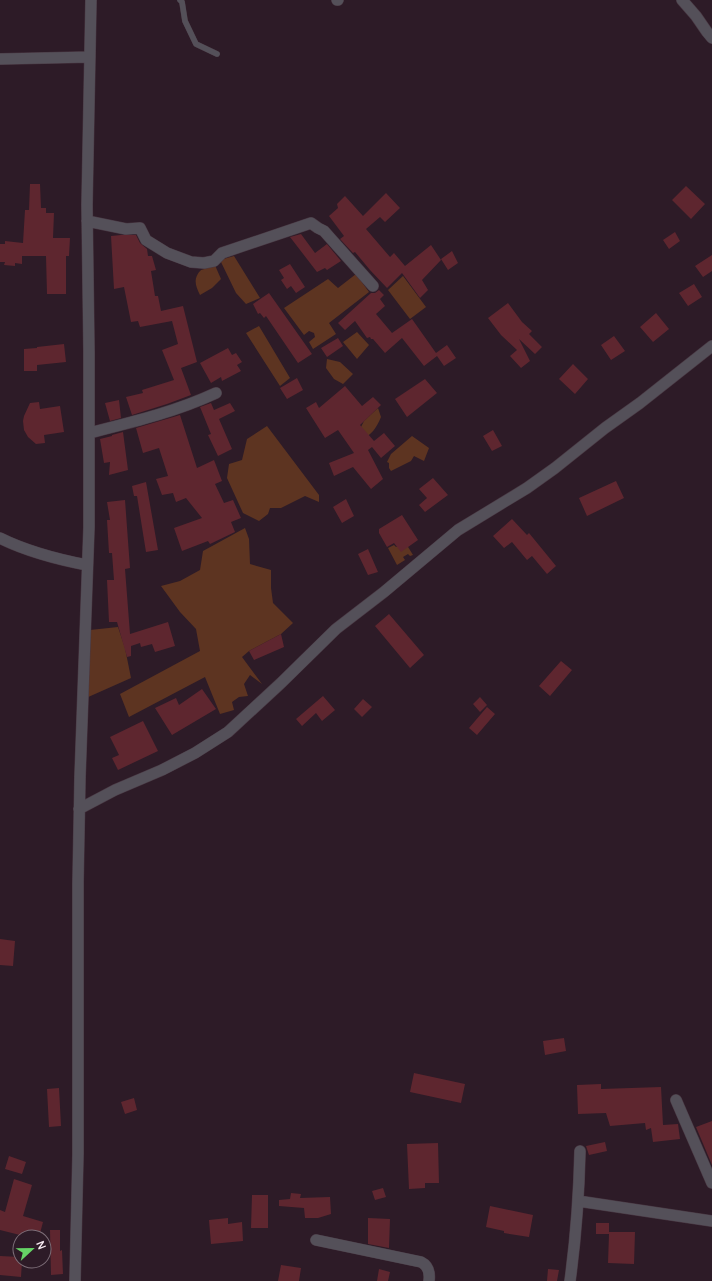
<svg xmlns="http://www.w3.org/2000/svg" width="712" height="1281" font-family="Manrope,sans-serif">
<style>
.green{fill:#5d3421}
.building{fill:#5e262f}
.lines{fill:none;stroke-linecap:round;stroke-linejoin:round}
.service-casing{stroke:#493843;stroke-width:6}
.minor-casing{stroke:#493843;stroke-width:12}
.service{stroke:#545059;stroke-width:5.5}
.minor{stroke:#545059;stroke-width:11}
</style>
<rect width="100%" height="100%" fill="#2d1b27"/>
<path class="green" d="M234 256 260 298 246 304 236 293 220 260Z
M214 263 221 279 212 288 200 295C195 285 193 278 201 270 206 269 209 266 214 263Z
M356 274 369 292 329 323 336 334 313 349 309 342 315 337 314 333 309 331 304 335 284 308 328 279 338 288Z
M403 276 426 307 410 319 388 290Z
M259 326 290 378 280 386 246 333Z
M357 332 369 345 357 359 343 342Z
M327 359 340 362 353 374 343 384 334 379 326 368Z
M378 408 381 417C376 429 372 434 360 441L359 431 364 421Z
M267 426 319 495V502L305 496 281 508H270L268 514 259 521 243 513 227 478 229 464 242 460 247 439Z
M412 436 429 448 424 461 414 456 411 461 391 471 389 468V463L387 462 391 454Z
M245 528 249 539 250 564 271 570V588L273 603 293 623 281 634 249 651 242 657 262 684 250 675 244 684 248 696 239 697 232 702 234 710 220 714 205 677 129 717 120 694 200 651 196 629 180 612 161 586 180 581 200 570 203 551Z
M405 542 413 555 410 556 408 554 403 557 405 560 397 565 388 548 394 545 396 547Z
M118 627 125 648 131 678 86 698 90 630Z"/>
<path class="building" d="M30 184H40L41 208H46V213H54L53 238H70L69 256H66V294H47L46 256H22V264L15 263V266L4 265 5 262H0V244H5V241L23 243 25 210H29Z
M686 186 705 204 691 219 672 200Z
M386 193 400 208 385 222 380 217 366 229 390 257 394 253 405 266 431 245 441 260 422 280 428 290 420 298 402 273 387 288 370 270 355 252 353 253 340 239 344 236 329 216 338 208 337 204 345 196 363 216Z
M675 232 680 241 669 249 663 240Z
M301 234 315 253 327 244 341 261 327 270 325 268 317 272 290 237Z
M121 235H136L140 243 147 249 148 256H152L156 270 151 271 155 296H158L161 311 183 306 197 362 181 368 191 395 167 404 132 415 126 397 143 393 142 390 174 380 162 350 178 344 172 321 140 327 138 321 131 322 124 287 114 289 111 236Z
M452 251 458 263 448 270 441 259Z
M712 255V271L703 277 695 266Z
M290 264 305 287 296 293 291 286 287 289 281 280 284 278 279 270Z
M694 284 702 297 688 306 679 293Z
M379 290 384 295 380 299 385 306 376 314 392 333 412 319 436 353 447 345 456 358 444 366 437 356 424 366 402 338 385 353 373 339H371L370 337 367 338 355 321 345 330 338 323 371 293H375Z
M269 293 312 354 298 363 266 316 264 318 260 313 258 314 253 304Z
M508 303 522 322 532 331 529 334 542 347 535 354 519 339 530 361 521 368 510 356 517 350 501 335 488 318Z
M656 313 669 329 653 342 640 327Z
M614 336 625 351 611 360 601 345Z
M338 338 343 346 327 357 321 348Z
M64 344 66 362 37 365V371H24V349L37 348V347Z
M228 348 232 355 236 353 242 362 237 365 241 371 222 381 221 377 211 383 200 363Z
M573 364 588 379 575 394 559 379Z
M297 378 303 390 287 399 280 388Z
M425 379 437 393 407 417 395 399Z
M345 386 362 406 373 397 381 405 360 425 374 441 384 433 395 446 381 458 372 447 368 450 383 479 371 489 353 467 334 476 329 463 354 453 338 430 325 438 306 408 316 402 319 408Z
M119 400 121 418 110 421 105 403Z
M39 402 40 409 60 406 64 432 44 435 45 443 36 444 28 437 24 430 23 421 24 416 30 403Z
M211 403 214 410 230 403 235 411 219 419 232 449 218 456 208 435 211 434 200 407Z
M180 415 197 468 214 460 222 481 215 484 224 503 233 500 241 518 231 522 235 532 210 544 208 541 182 551 174 528 202 518 186 498 176 502 173 493 162 495 156 479 168 476 159 448 143 453 136 428Z
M493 430 502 446 492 451 483 436Z
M123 432 128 470 109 475 110 462 104 463 100 439 112 436V435Z
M433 478 448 495 425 512 419 505 427 498 419 489Z
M616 481 624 498 587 516 579 498Z
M146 482 158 550 146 552 137 496H134L132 486Z
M346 499 354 516 342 523 333 507Z
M125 500 130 568 125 569 130 634 168 622 175 646 155 652 152 644 141 647 140 643 131 646V656L127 657 117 622H109L107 580H114L112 553H109L107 520H110L107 502Z
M402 515 418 540 401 552 394 543 387 547 379 533V529Z
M512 519 527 535 529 533 556 566 547 574 532 556 527 560 512 542 504 548 493 536Z
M368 549 378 572 368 575 358 554Z
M389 614 424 655 410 668 375 626Z
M281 634 284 647 254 660 249 651Z
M561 661 572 670 550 696 539 686Z
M202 689 216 709 172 735 155 708 176 698 179 705Z
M323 696 335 710 322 721 316 713 302 726 296 719Z
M480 697 487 705 480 712 473 704Z
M363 699 372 707 362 717 354 709Z
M487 707 495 714 477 735 469 728Z
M143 721 158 751 118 770 112 758 119 755 110 737Z
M0 939 15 941 13 966 0 965Z
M564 1038 566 1051 545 1055 543 1041Z
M414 1073 465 1084 461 1103 410 1092Z
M601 1084V1089L661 1087 663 1125 678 1124 680 1139 653 1142 651 1128 646 1130 645 1123 610 1126 606 1113 578 1114 577 1085Z
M59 1088 61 1126 49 1127 47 1089Z
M134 1098 137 1110 125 1114 121 1102Z
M712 1121V1165L696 1127Z
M605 1142 607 1151 589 1155 586 1146Z
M438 1143 439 1183H425V1188L409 1189 407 1144Z
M9 1156 26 1162 22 1174 5 1169Z
M14 1179 32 1185 23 1216 43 1222 39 1237H28L0 1230V1210L5 1212Z
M383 1188 386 1197 375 1200 372 1191Z
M291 1193 301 1194 300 1198 330 1197 331 1214 318 1218H305L304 1208 279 1206V1200L290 1199Z
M252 1195H268V1228H251Z
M490 1206 533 1215 529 1237 504 1233V1231L486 1227Z
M228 1218V1224L242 1222 243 1241 211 1244 209 1220Z
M368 1218 390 1219 389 1248 368 1244Z
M596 1223H609V1232H635L634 1264 608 1263 609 1234H596Z
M50 1230H60V1251L62 1250 63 1274 51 1275Z
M0 1256 20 1257V1261H22L21 1277 0 1275Z
M281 1265 301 1268 299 1281H278Z
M379 1269 390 1272 388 1281H377Z
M548 1269 559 1270 557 1281H547Z"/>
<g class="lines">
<g class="service-casing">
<path id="service" d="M180 0 182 2 185 21 196 44 217 54"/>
</g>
<g class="minor-casing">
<path id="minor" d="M337 0H338
M682 0 696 16 707 32 712 38
M0 59 90 57
M87 221 126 229 140 228 146 240 167 253 191 262 204 263 214 261 222 253 311 223 318 228 324 231 373 286
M89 433C133 422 175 412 216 393
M0 538C28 552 56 559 87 565
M79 809 115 790 162 770 195 753 228 732 281 683 336 629 384 592 458 530 527 488 555 468 605 428 640 403 712 346
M676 1100 712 1183
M578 1201 712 1221
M316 1240 421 1262C429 1266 430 1273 429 1281
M75 1281 78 1154V883L80 777 89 527V352L87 205 91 0
M570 1281C576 1237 579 1194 580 1151"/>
</g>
<use href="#service" class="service"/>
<use href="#minor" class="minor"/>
</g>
<g transform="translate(32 1249) rotate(68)"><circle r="19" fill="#2d1b27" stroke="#7d6e78"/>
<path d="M0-3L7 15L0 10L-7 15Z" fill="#66d466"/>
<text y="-6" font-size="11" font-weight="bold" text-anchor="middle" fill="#f6eaf1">N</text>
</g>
</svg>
